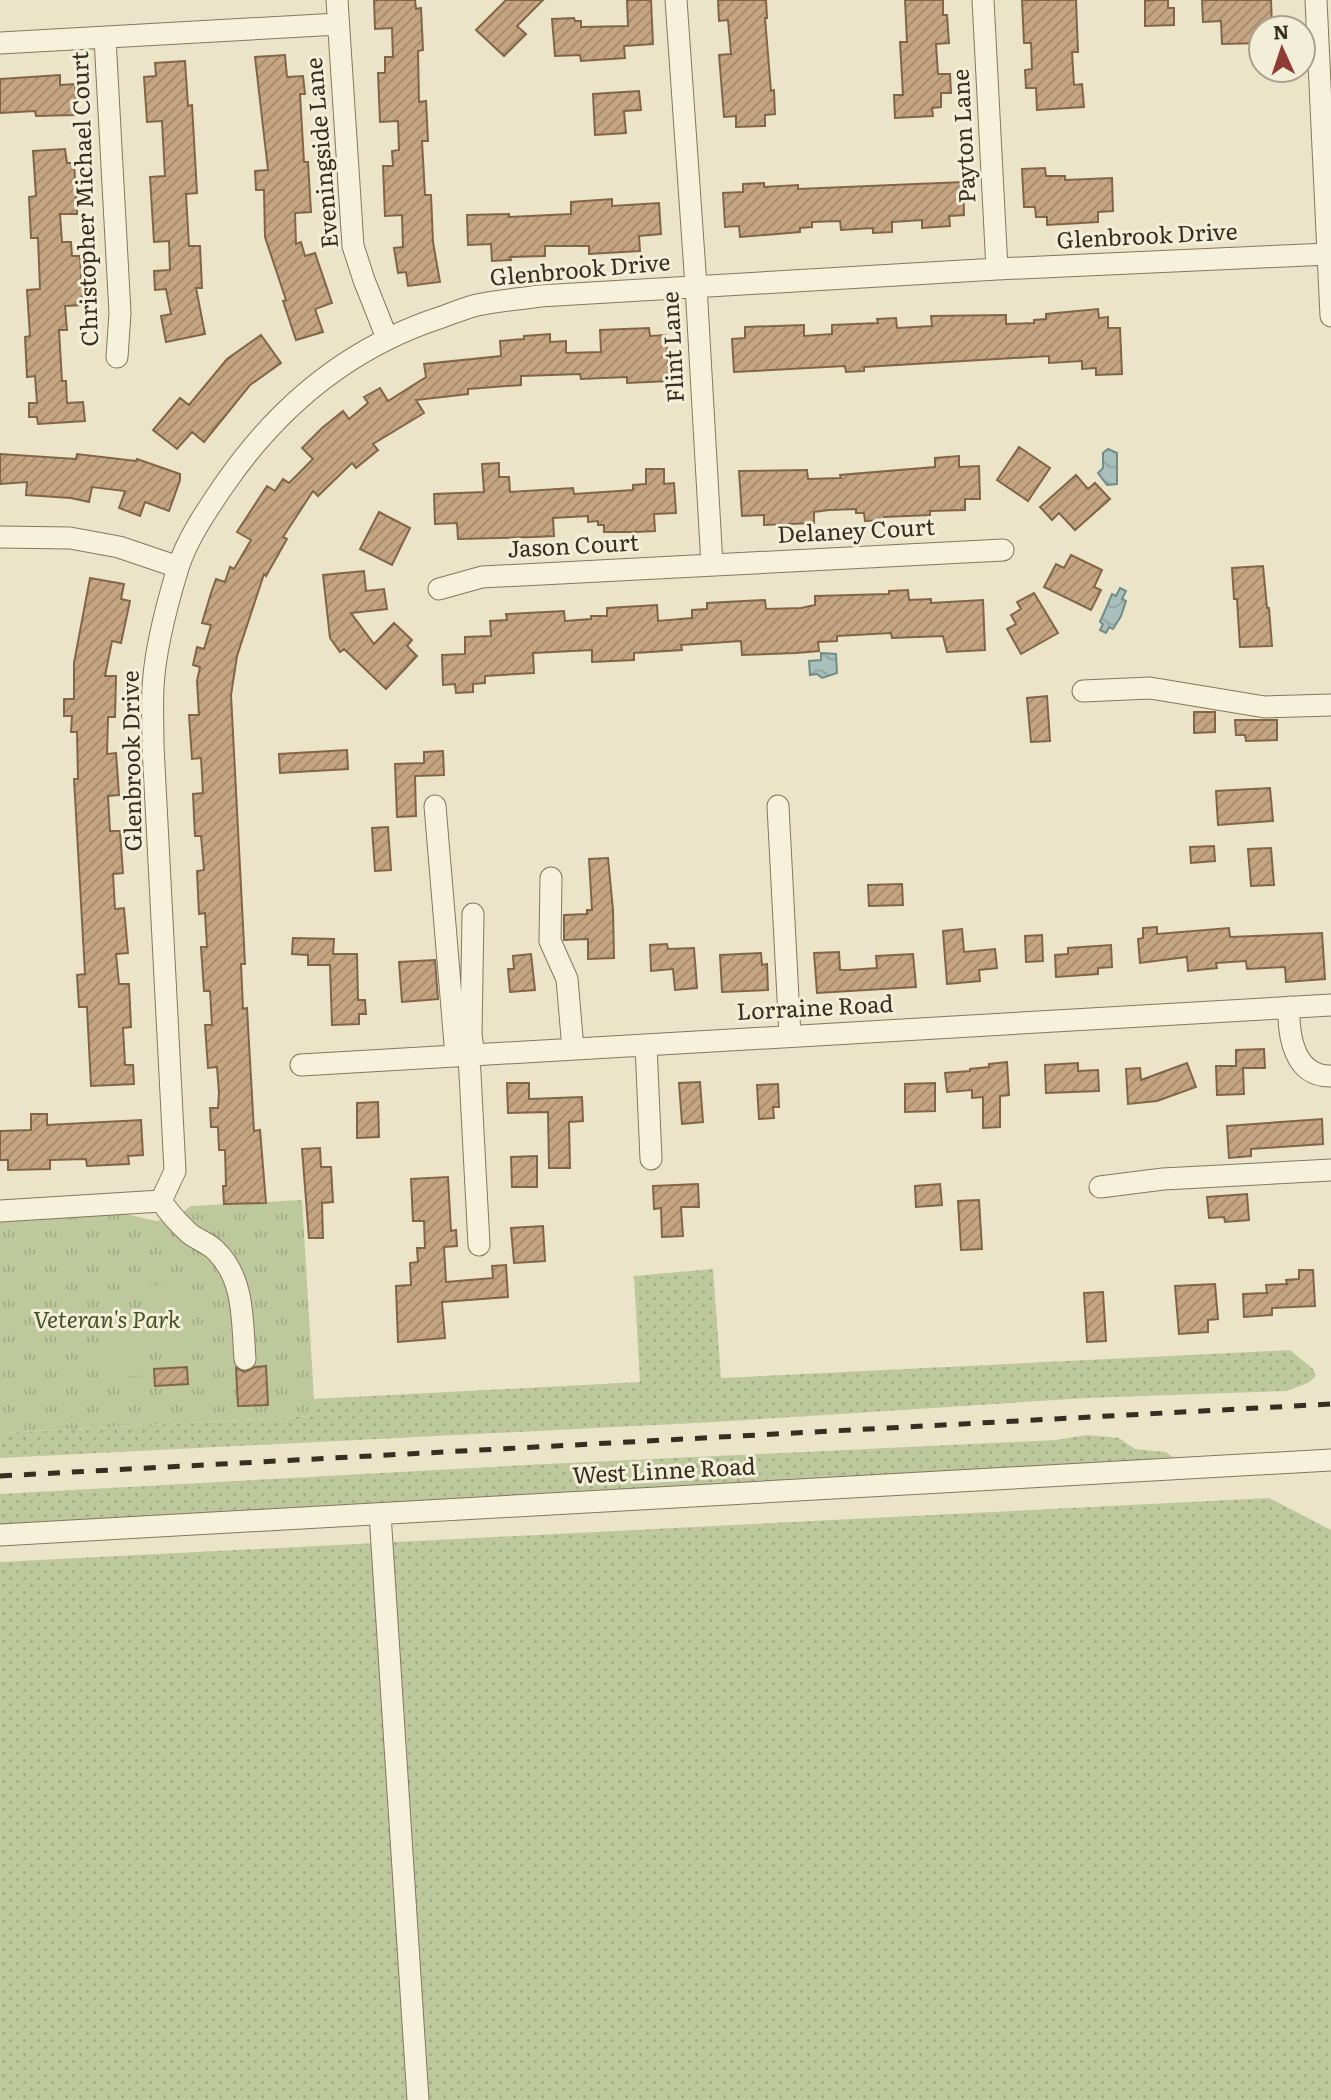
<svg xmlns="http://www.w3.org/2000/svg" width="1331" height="2100" font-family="Literata,serif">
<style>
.grass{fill:url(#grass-dots)}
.park{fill:url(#park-tufts)}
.pitch{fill:#bec89d}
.water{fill:url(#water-waves);stroke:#708d89;stroke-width:2}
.building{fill:url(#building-hatch);stroke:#826547;stroke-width:2}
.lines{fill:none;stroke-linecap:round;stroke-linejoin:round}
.minor-casing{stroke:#85775f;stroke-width:23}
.minor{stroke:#f6f1db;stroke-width:21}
.rail{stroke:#372e21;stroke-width:5;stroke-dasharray:12 12;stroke-linecap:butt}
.labels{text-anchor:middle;stroke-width:6;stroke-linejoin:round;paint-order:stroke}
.street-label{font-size:23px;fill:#372e21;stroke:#f3eed7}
.park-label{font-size:23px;font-style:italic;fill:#435229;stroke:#f3eed7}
</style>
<defs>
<pattern id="grass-dots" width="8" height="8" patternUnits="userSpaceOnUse" patternTransform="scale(1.75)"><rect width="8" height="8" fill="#bec89d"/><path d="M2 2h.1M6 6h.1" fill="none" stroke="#a4ac87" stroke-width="1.8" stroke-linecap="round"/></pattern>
<pattern id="park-tufts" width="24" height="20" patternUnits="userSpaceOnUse" patternTransform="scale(1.75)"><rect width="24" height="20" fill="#bec89d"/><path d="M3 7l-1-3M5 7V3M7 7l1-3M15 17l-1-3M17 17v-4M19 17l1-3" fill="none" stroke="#a4ac87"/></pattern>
<pattern id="water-waves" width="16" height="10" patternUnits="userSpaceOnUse" patternTransform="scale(1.75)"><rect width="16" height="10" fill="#a9bfbb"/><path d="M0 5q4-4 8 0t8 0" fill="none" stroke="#92a4a0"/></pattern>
<pattern id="building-hatch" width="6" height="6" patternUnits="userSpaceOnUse" patternTransform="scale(1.75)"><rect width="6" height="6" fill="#c5a582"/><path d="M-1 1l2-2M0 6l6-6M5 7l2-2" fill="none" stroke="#a1876a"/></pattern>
</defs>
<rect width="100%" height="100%" fill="#ebe4c8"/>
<path class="grass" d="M713 1269 721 1378 1290 1350 1313 1369 1316 1376 1308 1383 1286 1391 1086 1398 715 1422 0 1458V1433L314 1416V1399L640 1382 634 1276Z
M1087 1435 1119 1438 1135 1449 1165 1452 1176 1459 0 1526V1494L527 1465 1056 1440Z
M1269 1498 1331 1530V2100H0V1562Z"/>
<path class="park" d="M302 1200 315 1416 0 1433V1219L122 1213 156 1221 176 1217 191 1206Z"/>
<path class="pitch" d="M186 1283 189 1342 150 1344 147 1286Z
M140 1317 144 1375 106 1378 102 1319Z"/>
<path class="water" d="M1108 449 1117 453V484L1107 485 1098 473 1103 468V453Z
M1120 588 1126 591 1122 599 1126 601 1121 616 1113 629 1109 627 1106 633 1100 630 1103 624 1100 622 1112 594 1116 596Z
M821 653 836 654 837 673 822 678 817 674 810 675 809 661 821 660Z"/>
<path class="building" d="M374 0H415L416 9 421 8 423 50 418 51 419 102 426 101 428 141H422L425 195H431L433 242 440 282 408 286 406 272 398 273 394 248 403 247 402 215 385 216 383 166H393L392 151 399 150 398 121 380 122 378 73H385V57H393L392 28 375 29Z
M506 0H543L517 26 526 34 504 56 476 30Z
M627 0H651L653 44 624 46 625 58 581 61 580 55 555 56 552 19 574 18 575 21H581V27L628 26Z
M718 0H766L767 18H765L771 91 774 90 775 114 765 115V126L736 127V116L724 117 719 55 731 54 728 20 719 21Z
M905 0H943V15H947L949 43 936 44 938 74H950L951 93H941V107L932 108 933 116 895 118 894 95H903L900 42H907Z
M1022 0H1076L1078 52H1072L1074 85 1082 84 1084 107 1037 110 1036 88H1026L1025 70 1032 69 1031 43H1024Z
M1154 0H1168V8H1174V25L1145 26V1Z
M1202 0H1271L1272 28H1261V43L1222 44 1221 21 1203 22Z
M285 55 287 77 303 76 305 94H300L304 162H308L311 212 295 213 296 244 301 242 305 256 315 253 332 303 315 309 323 332 296 340 283 301 286 300 265 237 264 190H256L255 171 268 170 255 57Z
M185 61 188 106 192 105 197 193 186 194 189 246H200L202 288H196L205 334 166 342 161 316 171 314 166 289 155 290 154 271 170 270 169 241 154 242 150 177 165 176 162 121 147 122 144 77 156 76 155 63Z
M60 75V85L75 84 76 115 36 116 35 111 0 113V79Z
M639 91 641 110 624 111 626 133 595 135 593 94Z
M65 149 67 163H74L77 214H60L62 242H71L72 256H80L83 305 65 306 67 330H59L62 381H66L67 403 83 402 85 421 38 424 37 417H29V403H37L35 376 27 377 25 337 30 336 27 290 40 289 38 238H31L29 197 36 196 33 151Z
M1045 168 1046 176H1065V180L1112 178 1113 211 1098 212V222L1047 225V217H1036L1035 207H1024L1022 169Z
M963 182 964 215 949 216 950 226 922 228V220L892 222V232L873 233V228L841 230 840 221 812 222V227L800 228V232L740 237 739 226 725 227 723 193 743 192V184L764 183V187L798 185V189Z
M612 199V206L659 203 661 234 639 236 640 251 589 254V246H545V256L510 257 511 260 492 261 491 244 468 245 467 215 509 214V217L571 214V202Z
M1098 309 1099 318 1108 317V328H1120L1122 374 1096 375V368L1082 369V361L1049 363V356L864 367V371L846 372 845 366 734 372 732 339 745 338V327L804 325V336L832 334V325L878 323 877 319 896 318 897 328 932 326 931 316 1006 315V324L1034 323V320L1046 319V314Z
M649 328 650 336 666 335 669 381 627 383V377L581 379 580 374 521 376V385L468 389V394L416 400 424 413 373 444 378 450 356 468 352 463 318 496 313 491 283 537 287 539 266 576 264 574 237 656 231 695 245 964H241L243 1009 247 1008 254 1131 260 1130 266 1203 224 1204 223 1186H226L225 1150H219L218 1127H211L210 1108H218L219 1093 217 1067 208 1068 205 1025H212L210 991H204L201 947H207L205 913 199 914 197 871 204 870 201 836H195L194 817 193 794 203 793 201 758 192 759 189 715H199L197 681 200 667 193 665 197 647 204 649 211 625 202 623 211 593 216 579 225 582 230 567 234 569 251 540 237 532 267 486 275 491 283 479 289 483 313 459 302 448 322 428 343 411 349 419 368 403 364 397 380 388 388 401 426 377 424 364 501 356 500 341 524 339V336L550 334V342L566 341V353L601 352 600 330Z
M261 335 281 363 250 385 204 442 192 432 177 449 153 430 180 398 189 405 227 359Z
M1019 447 1050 468 1028 501 997 480Z
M0 454 76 459 77 454 136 461 137 459 180 474V480L169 511 145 502 140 516 119 508 125 491 92 487 89 502 71 498 26 495 27 482 0 484Z
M959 456V467L979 466 980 499H965V510L930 511V515L884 517V520L865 521 864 513H856V509L829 510 814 512V523L764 525V515L742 516 739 471 807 470 808 479 841 478 840 475 935 467V458Z
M499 463V477H509L510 492 573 488 574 494 633 490V485L646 484V469H664V484L674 483 676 513 654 514 655 531 636 532H604V525H598V521L588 522V516L553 518 554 536 534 537 458 539 457 523 435 524 434 494 484 492 482 464Z
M1076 475 1088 489 1095 483 1110 499 1075 530 1059 513 1052 520 1040 507Z
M379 512 410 528 392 565 360 549Z
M1071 555 1102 570 1094 587 1101 590 1091 610 1044 587 1056 564 1064 568Z
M1263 566 1267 608H1269L1272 646 1240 647 1237 599H1234L1232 568Z
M364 571 366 591 384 589 387 609 351 613 374 644 394 623 412 640 407 646 417 656 386 689 344 649 340 652 330 638 323 575Z
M90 578 124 584 121 599 130 601 121 643 112 641 105 676H116L115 717H108L107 754 116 753 119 795 108 796 110 831H120L123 873 113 874 115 909 124 908 128 953 116 954 119 984H129L131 1027 123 1028 125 1065H133L134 1084 91 1086 87 1007H79L77 975 85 974 74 779H78L77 732H71L72 716H64V699H74V663Z
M908 590 909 600 931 599V603L983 600 985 650 947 652 943 636 892 638 891 633 837 636V641L818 642 819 651 796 653 742 655 741 641 681 645 682 650 634 653V660L592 662V650L533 653 534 673 485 676V683L473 684V692L456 693 455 684 443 685 442 655 465 654V637L491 636 490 621 507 620 506 614 564 611 565 621 591 619V616H607V608L657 605 658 621 692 618V610L707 609V603L765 600 766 609 801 608 815 605V596L889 594V591Z
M1034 593 1058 633 1021 654 1007 629 1016 624 1011 615 1021 609 1017 602Z
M1047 696 1050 741 1031 742 1027 698Z
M1194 712H1215V732L1194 733Z
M1235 720H1277V740L1246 741 1245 735H1236Z
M347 750 348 769 280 773 279 754Z
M443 751 444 775 415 776 416 816 397 817 395 764 424 763V752Z
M1270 788 1273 821 1218 825 1216 791Z
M388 827 391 870 375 871 372 828Z
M1214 846 1215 861 1191 863 1190 847Z
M1271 848 1274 885 1251 886 1248 849Z
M608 858 613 910 614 958 588 959V939L564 940V915L587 914V910H592L589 859Z
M902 884 903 905 869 906 868 885Z
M1157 927V934L1229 928 1230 937 1322 933 1325 979 1286 982 1285 967 1247 969 1246 961 1216 963 1217 968 1188 971 1187 957 1140 963 1138 939 1143 938V928Z
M962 929 964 952 995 949 997 968 979 970 980 981 947 984 943 931Z
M1042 935 1043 961 1026 962 1025 936Z
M293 938 334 939 333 954H357L358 1000H365L366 1014H359V1024L332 1025 330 965H308V955L292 954Z
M667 944 668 949 694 948 697 988 675 990 673 969 651 971 650 945Z
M1111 945 1112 967 1098 968V974L1056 977 1055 955 1068 954V948Z
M839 952 840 970H849L877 968 876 956 913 954 916 987 817 993 814 953Z
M761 953 762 965 767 964 768 990 722 992 720 955Z
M531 954 535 990 510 992 508 969H514L513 956Z
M435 960 438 999 402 1002 399 962Z
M1264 1049 1265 1068H1243L1244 1094 1217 1095 1216 1066H1236V1050Z
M1007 1062 1009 1095 1000 1096V1127L983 1128V1097L972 1098V1090L947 1092 945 1073 970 1071V1069L989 1067V1064Z
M1078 1063V1071L1098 1070 1099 1091 1046 1093 1045 1065Z
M1187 1063 1196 1087 1157 1101 1128 1104 1126 1069 1140 1068 1141 1080Z
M700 1082 703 1122 682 1124 679 1083Z
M507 1083H529V1099L582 1097 583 1121 569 1122 570 1168H549L548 1112 508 1113Z
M935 1083V1111L905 1112V1084Z
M778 1084 779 1107H773L774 1118 759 1119 757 1085Z
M378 1102 379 1137 357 1138V1103Z
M31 1114H47V1125L141 1120 143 1155 128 1156 129 1164 87 1166 86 1159 50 1160V1169L8 1170V1160H0V1131L31 1130Z
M1322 1119 1323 1144 1251 1149V1156L1229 1158 1227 1126Z
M320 1148 321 1167H331L333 1202 322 1203 323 1238H309L302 1149Z
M537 1156V1187H512L511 1157Z
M448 1177 451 1231 456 1230 457 1246 444 1247 446 1282 493 1278 492 1266 506 1265 508 1297 442 1302 445 1338 398 1342 396 1286 411 1285 410 1263 418 1262 417 1248H425L424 1221H413L411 1179Z
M698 1184 699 1207H681L683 1236 662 1237 661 1208 654 1209 653 1186Z
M940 1184 942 1205 916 1207 915 1186Z
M1247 1194 1249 1220 1225 1222 1224 1217 1209 1218 1207 1197Z
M979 1200 982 1249 961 1250 958 1201Z
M543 1226 545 1261 514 1263 511 1228Z
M1299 1270H1313L1315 1306 1272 1308V1315L1244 1317 1243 1294 1267 1293 1266 1285 1287 1284 1286 1280 1299 1279Z
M1215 1284 1218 1319 1208 1320V1332L1179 1334 1175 1286Z
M1103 1292 1106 1341 1087 1342 1084 1293Z
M266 1366 268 1405 238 1406 236 1368 245 1372 255 1367Z
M187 1367 188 1384 155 1386 154 1369Z"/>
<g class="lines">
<g class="minor-casing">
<path id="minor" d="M337 0 353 246 364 280 387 338
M676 0 696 286 712 565
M983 0 997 269
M1316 0 1331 316
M105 38 120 313 117 357
M0 43 338 24
M0 537 70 538 119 547 178 567
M439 589 482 577 1003 550
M1083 691 1150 688 1265 707 1331 705
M435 806 456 1056
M778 806 790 1036
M551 878 550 941 567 979 573 1049
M473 914 471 1035 474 1055
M1289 1007C1288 1035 1294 1077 1331 1076
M646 1045 651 1159
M469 1055 479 1245
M301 1065 1331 1005
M1100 1187 1163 1179 1331 1170
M161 1201 175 1171 153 746C153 726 152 707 153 687 155 650 167 604 178 568 187 539 207 510 224 485 279 405 349 347 442 317 453 313 465 308 477 305 497 301 519 299 540 296L997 269 1328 254
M161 1201C170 1214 178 1223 189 1233 197 1240 209 1243 216 1251 245 1279 242 1322 245 1359
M0 1211 161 1201
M380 1514 418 2100
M0 1535 1331 1460"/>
</g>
<use href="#minor" class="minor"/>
<path class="rail" d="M0 1476 1331 1404"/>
</g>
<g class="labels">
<g class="street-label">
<text transform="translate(964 136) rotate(-93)" y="8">Payton Lane</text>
<text transform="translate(322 153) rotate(-95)" y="8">Eveningside Lane</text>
<text transform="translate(85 199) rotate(-92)" y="8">Christopher Michael Court</text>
<text transform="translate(1147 236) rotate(-3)" y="8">Glenbrook Drive</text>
<text transform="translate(580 270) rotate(-5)" y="8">Glenbrook Drive</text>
<text transform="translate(673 347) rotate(-93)" y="8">Flint Lane</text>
<text transform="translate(856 531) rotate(-3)" y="8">Delaney Court</text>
<text transform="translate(573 546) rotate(-3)" y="8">Jason Court</text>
<text transform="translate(132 761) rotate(-91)" y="8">Glenbrook Drive</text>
<text transform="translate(815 1008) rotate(-3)" y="8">Lorraine Road</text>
<text transform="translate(664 1471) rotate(-3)" y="8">West Linne Road</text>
</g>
<g class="park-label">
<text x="107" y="1328">Veteran's Park</text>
</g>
</g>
<g transform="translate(1282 49) rotate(357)"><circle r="33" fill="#f3eed7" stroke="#a8a18e" stroke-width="2"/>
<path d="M0-5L12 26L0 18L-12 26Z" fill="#8f3d34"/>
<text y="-10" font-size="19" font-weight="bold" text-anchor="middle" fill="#372e21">N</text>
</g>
</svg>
